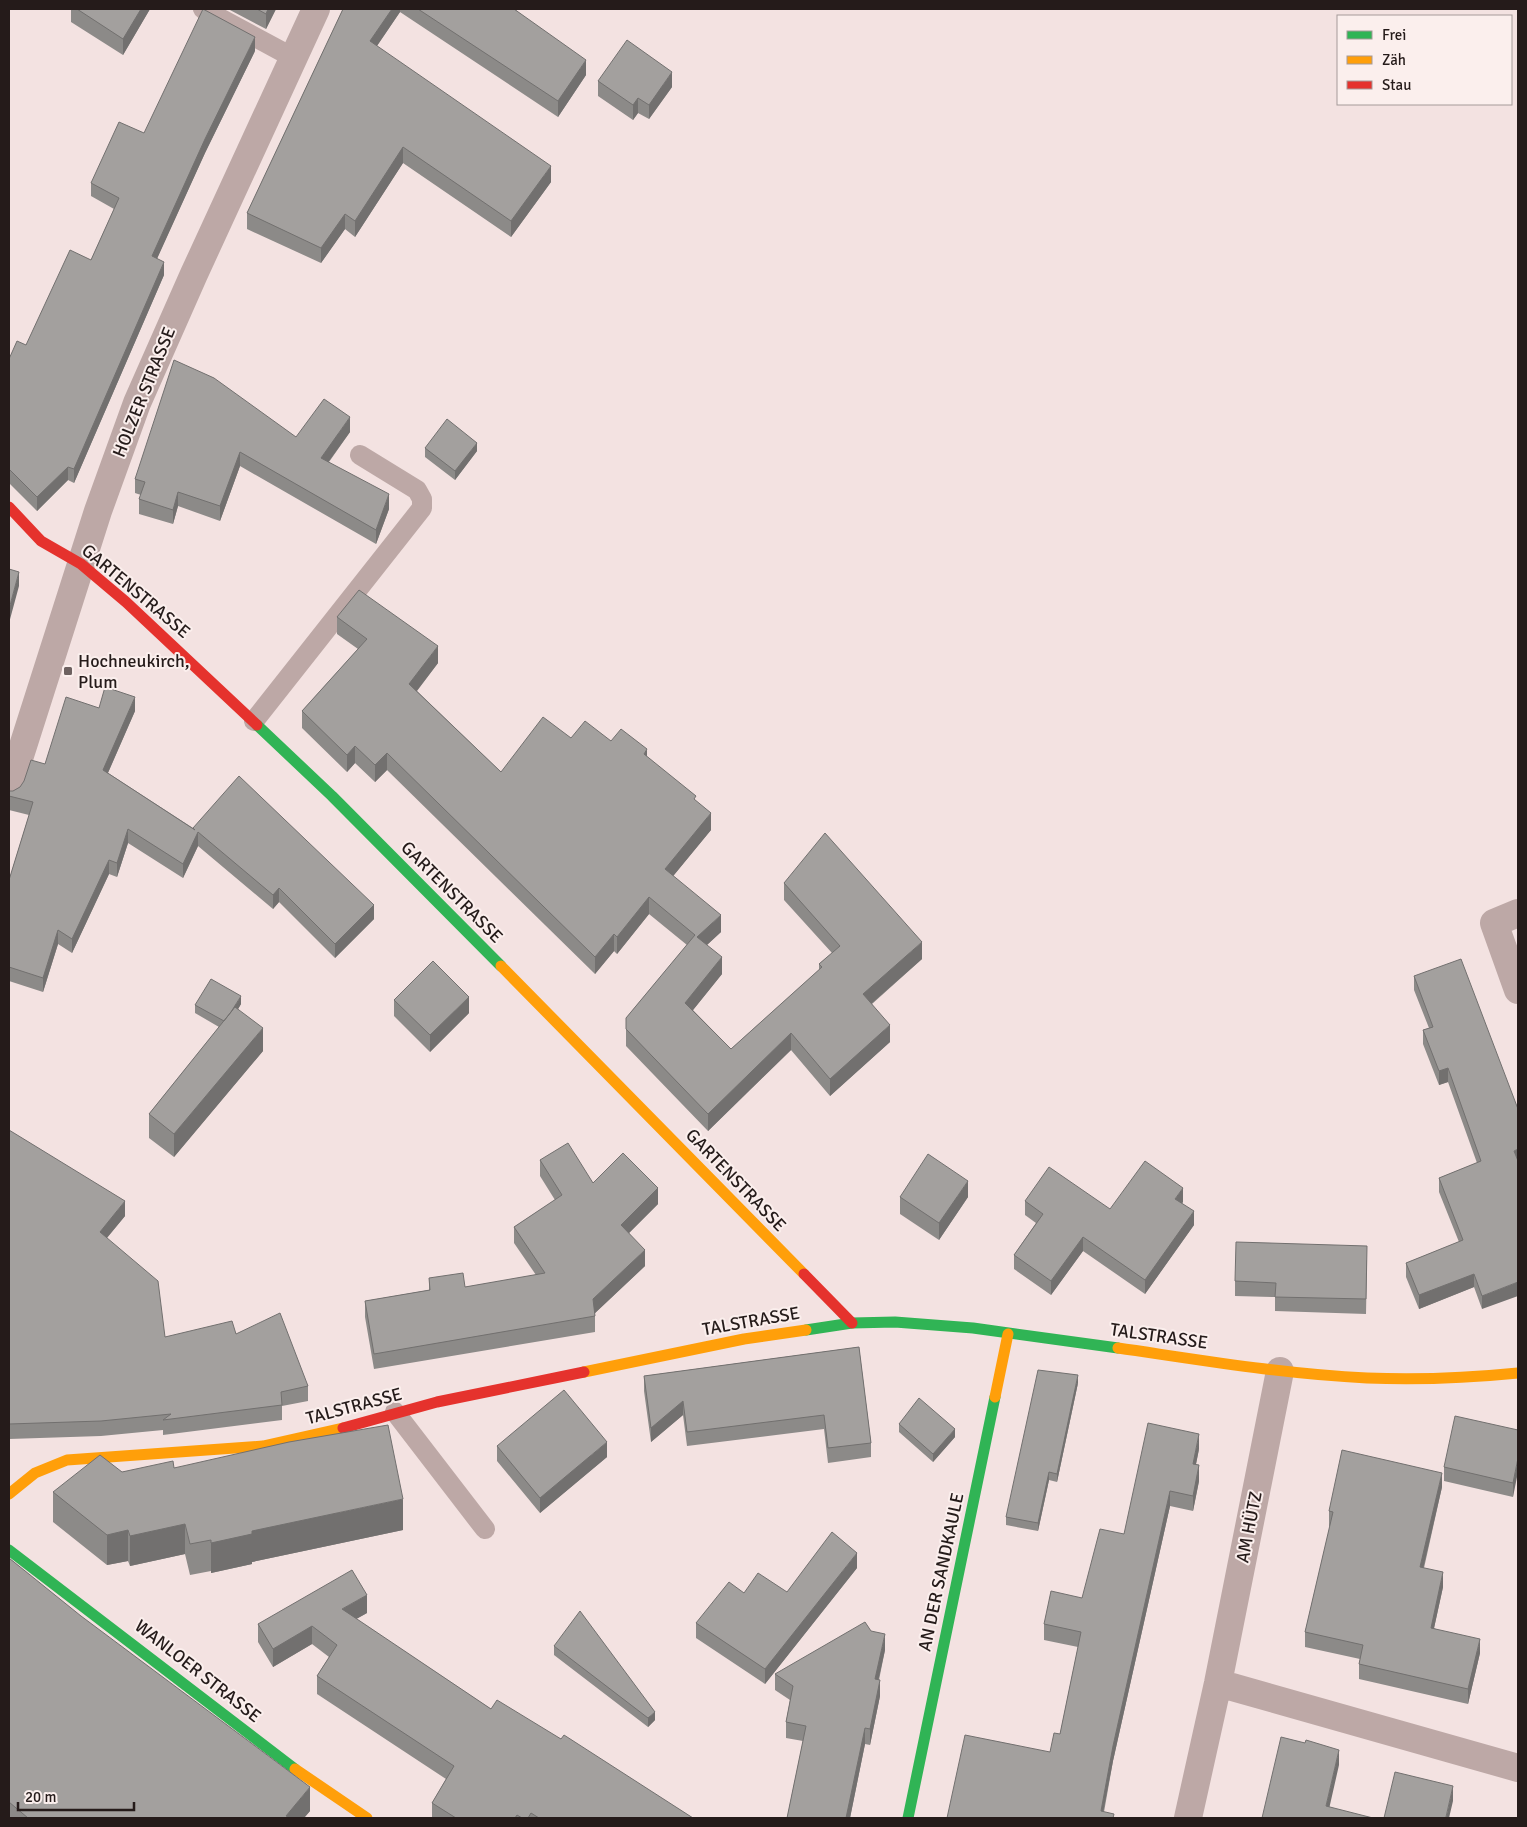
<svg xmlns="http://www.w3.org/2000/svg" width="1527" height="1827" font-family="Signika,sans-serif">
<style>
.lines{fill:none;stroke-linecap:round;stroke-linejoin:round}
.lane{stroke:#bda8a6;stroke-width:20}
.street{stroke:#bda8a6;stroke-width:28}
.fast{stroke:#30b455;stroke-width:11}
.slow{stroke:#ff9f0a;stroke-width:11}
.jam{stroke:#e5322d;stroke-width:11}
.wall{fill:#8c8a88}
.shaded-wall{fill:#72706f}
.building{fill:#a3a09e;stroke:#72706f}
.poi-dot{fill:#6d6160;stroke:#fbefed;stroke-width:2}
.labels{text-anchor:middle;stroke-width:4;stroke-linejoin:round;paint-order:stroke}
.street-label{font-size:18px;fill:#251b1a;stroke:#fbefed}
.poi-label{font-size:18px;fill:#251b1a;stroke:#fbefed;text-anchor:start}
</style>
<rect width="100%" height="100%" fill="#f3e2e1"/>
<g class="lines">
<path class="lane" d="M203 9 292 57
M254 721 422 508V499L417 490 360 455
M395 1412 485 1529"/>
<path class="street" d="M9 790 98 511 137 403 194 274 316 9
M1518 913 1494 923 1518 990
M1218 1683 1518 1768
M1188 1818 1218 1683 1280 1371"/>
<path class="fast" d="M257 725 332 796 501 966
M806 1330 852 1323 895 1322 973 1328 1118 1348
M9 1550 295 1769
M908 1818 995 1397"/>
<path class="slow" d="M501 966 804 1274
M1118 1348C1201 1360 1283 1374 1367 1378 1417 1380 1468 1378 1518 1373
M584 1372 744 1339 806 1330
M995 1397 1008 1334
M9 1494 35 1473 67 1460 263 1446 343 1428
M295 1769 367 1818"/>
<path class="jam" d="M9 507 41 541 81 564 126 602 257 725
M804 1274 852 1323
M343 1428 437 1402 584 1372"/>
</g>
<path class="wall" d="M71 9H150L123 55 71 22Z
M228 9H276L266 29Z
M343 9H518L516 10 586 75 558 117 400 12 377 46 551 182 511 237 403 163 355 237 345 229 321 263 247 229V213Z
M255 51 205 153 157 258 164 275 74 483 68 480 37 511 9 483V359L26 345 91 260 114 209 91 196V183L144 133Z
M598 81 672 87 649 119 638 113 633 120 598 96Z
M350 432 329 462 389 509 376 544 240 466 220 521 178 506 173 524 139 514V499L141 495 135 493V479L296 437Z
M425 448 477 451 455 480 425 457Z
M337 617 438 663 417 691 501 772 571 738 611 741 647 757 696 801 711 830 673 876 721 932 707 945 722 974 693 1010 731 1049 819 970V964L832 953 784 900V883L922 959 872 1004 890 1042 830 1096 791 1050 708 1131 626 1046V1018L687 945 649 914 617 954 614 951 595 974 387 770 375 782 355 763 347 772 302 728V711L358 649 337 634Z
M99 708 135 711 108 773 193 828 374 919 335 958 279 902 273 909 198 846 183 878 128 843 117 877 109 874 72 953 58 944 43 992 9 981V880L29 815 9 810V791H13L20 787 45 764Z
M1414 976 1518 1109 1482 1309 1474 1287 1419 1309 1406 1277V1263L1459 1242 1439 1192V1178L1477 1163 1448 1082 1439 1085 1423 1044V1030L1429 1028 1414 990Z
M394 1000 469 1013 430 1052 394 1016Z
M241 1004 238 1009 263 1051 174 1157 149 1138V1114L219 1027 195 1013V1005Z
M9 1130 125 1216 107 1238 165 1337 236 1334 308 1386V1401L282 1406V1420L163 1435V1430L101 1436 9 1439Z
M540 1160 593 1183 658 1204 629 1233 645 1266 595 1313V1332L374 1369 365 1317V1301L429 1290V1278L465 1287 536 1275 514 1243V1227L555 1200 540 1176Z
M900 1197H968L939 1240 900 1214Z
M1025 1201 1110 1209 1183 1202 1182 1203 1194 1225 1145 1294 1083 1251 1051 1295 1014 1269V1255L1036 1223 1025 1215Z
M1367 1260 1366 1314 1275 1311V1297L1235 1296V1281Z
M859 1347 871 1443V1457L828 1463 824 1429 687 1446 683 1415 651 1442 644 1391V1376Z
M1078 1383 1057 1482 1049 1480 1038 1531 1006 1525V1517Z
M899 1424 955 1437 933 1462 899 1432Z
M1518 1430 1513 1497 1444 1481V1467Z
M497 1446 607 1457 540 1513 497 1461Z
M1199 1449 1196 1464 1199 1481 1193 1511 1170 1506 1113 1761 1104 1812 1114 1818H947L1050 1752 1060 1734 1078 1647 1044 1640V1624L1082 1598 1124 1534Z
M174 1468 403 1530 252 1562V1564L211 1573V1571L190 1575 185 1554 130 1566 128 1561 107 1565 53 1522V1492L122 1472Z
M1442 1487 1424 1568 1443 1587 1434 1628 1480 1653 1468 1704 1359 1679V1664L1360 1659 1305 1647V1632L1330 1526H1329V1511Z
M9 1558 310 1811 304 1818H9Z
M857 1568 765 1684 696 1638V1623L744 1593 787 1592Z
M367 1613 356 1619 491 1709 561 1739 693 1818H432V1803L446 1779 317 1694V1676L329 1657 312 1644 273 1667 258 1642V1624Z
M554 1646 655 1720 648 1727 554 1655Z
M885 1650 879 1680 880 1696 870 1745 865 1744 850 1818H787L803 1741 786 1738V1722L790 1700 775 1690V1674Z"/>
<path class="shaded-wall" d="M141 9H150L123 55V39Z
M268 9H276L266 29V14Z
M392 9H400V12L370 56V41Z
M255 37V51L205 153 152 270V256L205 139Z
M586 60V75L558 117V101Z
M672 72V87L649 119V105Z
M638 98V113L633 120V105Z
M403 147V163L355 237V221Z
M551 166V182L511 237V221Z
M345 214V229L321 263V248Z
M164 262V275L74 483V469Z
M350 417V432L321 472V458Z
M477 443V451L455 480V471Z
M240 452V466L220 521V506Z
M68 467V480L37 511V497Z
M178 492V506L173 524V510Z
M389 494V509L376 544V530Z
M19 572V586L9 623V609Z
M438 646V663L409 701V684Z
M135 697V711L103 784V770Z
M355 746V763L347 772V755Z
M647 749V766L644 754Z
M387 753V770L375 782V765Z
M711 813V830L665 886V869Z
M128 829V843L117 877V863Z
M198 832V846L183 878V864Z
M109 860V874L72 953V939Z
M279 888V902L273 909V895Z
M649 897V914L617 954V937Z
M374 905V919L335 958V944Z
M721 915V932L697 954V937Z
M58 930V944L43 992V978Z
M614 934V951L595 974V957Z
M922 942V959L863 1011V994Z
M722 957V974L685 1020V1003Z
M241 996V1004L225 1031V1022Z
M469 997V1013L430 1052V1035Z
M890 1025V1042L830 1096V1079Z
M263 1028V1051L174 1157V1134Z
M791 1033V1050L708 1131V1114Z
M1448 1068V1082L1439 1085V1071Z
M1518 1149V1163L1514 1151Z
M968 1181V1197L939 1240V1223Z
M658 1188V1204L621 1241V1225Z
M1183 1188V1202L1175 1213V1199Z
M125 1201V1216L100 1246V1232Z
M1194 1211V1225L1145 1294V1280Z
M1083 1237V1251L1051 1295V1281Z
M645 1250V1266L593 1315V1299Z
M1474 1274V1287L1419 1309V1295Z
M1518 1282V1296L1482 1309V1296Z
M1078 1375V1383L1057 1482V1474Z
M683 1401V1415L651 1442V1428Z
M955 1429V1437L933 1462V1454Z
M1199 1434V1449L1193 1479V1464Z
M607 1442V1457L540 1513V1498Z
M1518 1458V1472L1513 1497V1483Z
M1199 1465V1481L1193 1511V1496Z
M1049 1472V1480L1038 1531V1523Z
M1442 1473V1487L1420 1582V1567Z
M1170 1491V1506L1113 1761 1102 1818 1101 1811 1113 1746Z
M403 1499V1530L252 1562V1564L211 1573V1543L252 1531Z
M185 1524V1554L130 1566V1536Z
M128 1530V1561L107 1565V1535Z
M857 1553V1568L765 1684V1669Z
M1443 1572V1587L1431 1642V1628Z
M367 1595V1613L342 1627V1609Z
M312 1626V1644L273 1667V1649Z
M885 1634V1650L875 1695V1679Z
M1480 1639V1653L1468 1704V1689Z
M880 1680V1696L870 1745V1729Z
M655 1712V1720L648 1727V1718Z
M865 1728V1744L850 1818H846Z
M1339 1750V1765L1327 1818 1326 1806Z
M1453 1786V1801L1449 1818H1446Z
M310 1787V1811L304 1818H286V1816Z"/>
<path class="building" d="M77 9H141L123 39Z
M203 9 255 37 205 139 152 256 164 262 74 469 68 467 37 497 9 469V359L17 341 26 345 70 250 91 260 119 198 91 183 119 122 144 133Z
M257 9H268L266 14Z
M343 9H392L370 41 551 166 511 221 403 147 355 221 345 214 321 248 247 213Z
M418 9H514L586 60 558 101Z
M627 40 672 72 649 105 638 98 633 105 598 81Z
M174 360 214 378 296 437 324 399 350 417 321 458 389 494 376 530 240 452 220 506 178 492 173 510 139 499 145 482 135 479Z
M447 419 477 443 455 471 425 448Z
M9 569 19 572 9 609Z
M359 590 438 646 409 684 501 772 543 717 571 738 585 721 611 741 621 729 647 749 644 754 696 796 694 799 711 813 665 869 721 915 697 937 722 957 685 1003 731 1049 822 967 819 964 840 946 784 883 825 833 922 942 863 994 890 1025 830 1079 791 1033 708 1114 626 1029V1018L695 935 649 897 617 937 614 934 595 957 387 753 375 765 355 746 347 755 302 711 367 639 337 617Z
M105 687 135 697 103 770 195 830 193 828 239 776 374 905 335 944 279 888 273 895 198 832 183 864 128 829 117 863 109 860 72 939 58 930 43 978 9 967V880L33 802 9 796V791H13L20 787 24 781 31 760 45 764 66 697 99 708Z
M1461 959 1518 1109V1149L1514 1151 1518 1161V1282L1482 1296 1474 1274 1419 1295 1406 1263 1463 1240 1439 1178 1481 1161 1448 1068 1439 1071 1423 1030 1433 1027 1414 976Z
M433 961 469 997 430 1035 394 1000Z
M211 979 241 996 231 1012 224 1021 195 1005Z
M235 1007 263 1028 174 1134 149 1114Z
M9 1130 125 1201 100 1232 158 1281 165 1337 232 1321 236 1334 280 1313 308 1386 281 1392 282 1405 163 1420 171 1414 101 1421 9 1424Z
M568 1143 593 1183 623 1153 658 1188 621 1225 645 1250 593 1299 595 1316 374 1354 365 1301 430 1290 429 1278 463 1273 465 1287 545 1273 514 1227 562 1195 540 1160Z
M928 1154 968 1181 939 1223 900 1197Z
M1145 1161 1183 1188 1175 1199 1194 1211 1145 1280 1083 1237 1051 1281 1014 1255 1043 1214 1025 1201 1049 1167 1110 1209Z
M1236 1242 1367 1246 1366 1299 1275 1297 1276 1283 1235 1281Z
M859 1347 871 1443 828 1448 824 1415 687 1432 683 1401 651 1428 644 1376Z
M1038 1370 1078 1375 1057 1474 1049 1472 1038 1523 1006 1517Z
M564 1390 607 1442 540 1498 497 1446Z
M919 1398 955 1429 933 1454 899 1424Z
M1455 1416 1518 1430V1458L1513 1483 1444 1467Z
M1148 1423 1199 1434 1193 1464 1199 1465 1193 1496 1170 1491 1113 1746 1101 1811 1114 1814 1113 1818H947L965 1735 1050 1752 1054 1733 1060 1734 1081 1632 1044 1624 1051 1591 1082 1598 1100 1529 1124 1534Z
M388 1425 403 1499 252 1531V1534L211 1543V1540L190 1544 185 1524 130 1536 128 1530 107 1535 53 1492 100 1455 122 1472 173 1461 174 1468 289 1442Z
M1342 1450 1442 1473 1420 1567 1443 1572 1431 1628 1480 1639 1468 1689 1359 1664 1363 1645 1305 1632 1333 1512 1329 1511Z
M832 1532 857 1553 765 1669 696 1623 729 1582 744 1593 758 1573 787 1592Z
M9 1558 81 1616 310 1787 286 1816 291 1818H28L9 1802Z
M352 1570 367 1595 342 1609 491 1709 497 1700 561 1739 564 1735 693 1818H539L531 1813 528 1818H522L517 1815 515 1818H456L432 1803 454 1766 317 1676 337 1645 312 1626 273 1649 258 1624Z
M580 1611 655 1712 648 1718 554 1646Z
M865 1622 871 1631 885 1634 875 1679 880 1680 870 1729 865 1728 846 1818H787L806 1726 786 1722 793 1686 775 1674Z
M1281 1737 1305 1743 1306 1740 1339 1750 1326 1806 1373 1818H1262Z
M1395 1772 1453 1786 1446 1817 1452 1818H1384Z"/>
<rect class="poi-dot" x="63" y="666" width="10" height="10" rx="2.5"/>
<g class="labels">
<g class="street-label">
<text transform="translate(144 392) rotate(-68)" y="6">HOLZER STRASSE</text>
<text transform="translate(136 591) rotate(40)" y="6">GARTENSTRASSE</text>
<text transform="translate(452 892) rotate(45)" y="6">GARTENSTRASSE</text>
<text transform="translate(736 1180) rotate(46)" y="6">GARTENSTRASSE</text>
<text transform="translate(751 1321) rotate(-10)" y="6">TALSTRASSE</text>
<text transform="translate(1159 1336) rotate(8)" y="6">TALSTRASSE</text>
<text transform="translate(354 1406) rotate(-15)" y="6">TALSTRASSE</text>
<text transform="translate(1249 1527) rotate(-79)" y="6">AM HÜTZ</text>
<text transform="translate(941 1572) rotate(-78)" y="6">AN DER SANDKAULE</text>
<text transform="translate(198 1671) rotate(38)" y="6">WANLOER STRASSE</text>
</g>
<g class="poi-label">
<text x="78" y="667">Hochneukirch,<tspan x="78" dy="21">Plum</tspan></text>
</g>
</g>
<rect width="1527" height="1827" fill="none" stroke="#251b1a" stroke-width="20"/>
<rect x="1337" y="15" width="175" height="90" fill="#fbefed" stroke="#a59a99"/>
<rect x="1347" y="31" width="25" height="8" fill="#30b455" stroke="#a59a99"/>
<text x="1382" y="40" font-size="15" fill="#251b1a">Frei</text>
<rect x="1347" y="56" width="25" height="8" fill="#ff9f0a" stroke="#a59a99"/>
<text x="1382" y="65" font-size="15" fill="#251b1a">Zäh</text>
<rect x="1347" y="81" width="25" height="8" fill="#e5322d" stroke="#a59a99"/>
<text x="1382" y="90" font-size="15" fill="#251b1a">Stau</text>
<path d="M18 1802v8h116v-8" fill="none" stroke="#251b1a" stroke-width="2.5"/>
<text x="25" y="1802" font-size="15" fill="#251b1a" stroke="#fbefed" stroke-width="4" paint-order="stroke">20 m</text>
</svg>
